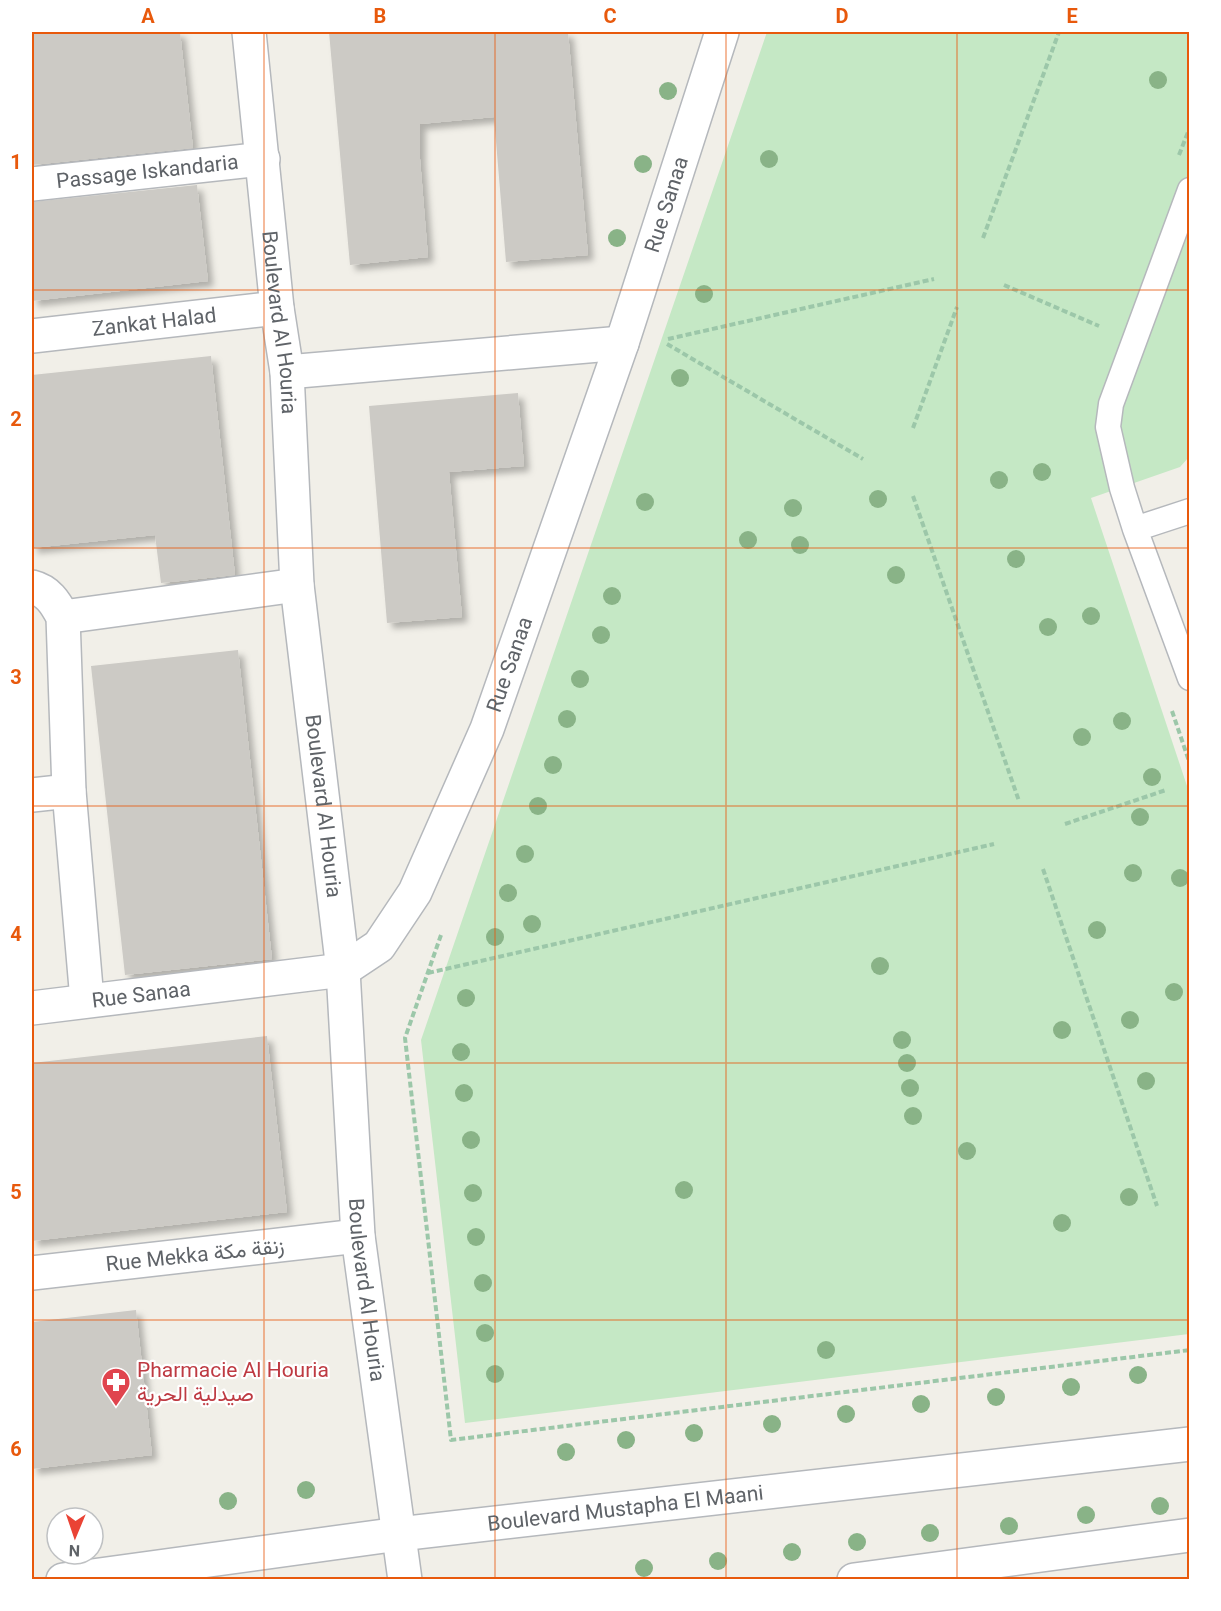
<svg xmlns="http://www.w3.org/2000/svg" width="1221" height="1611" font-family="Roboto,Vazirmatn,sans-serif">
<style>
.green{fill:#c5e8c5}
.building{fill:#cccac5;filter:url(#shadow)}
.lines{fill:none;stroke-linecap:round;stroke-linejoin:round}
.service-casing{stroke:#b5b8bc;stroke-width:27}
.minor-casing{stroke:#b5b8bc;stroke-width:36}
.tertiary-casing{stroke:#b5b8bc;stroke-width:36}
.path{stroke:#9cc7a9;stroke-width:4;stroke-dasharray:6 3;stroke-linecap:butt}
.service{stroke:#fff;stroke-width:24}
.minor{stroke:#fff;stroke-width:33}
.tertiary{stroke:#fff;stroke-width:33}
.tree{fill:#89b387}
.grid{fill:none;stroke:#e8590c;stroke-width:1.5;stroke-opacity:0.55}
.labels{text-anchor:middle;stroke-width:4.5;stroke-linejoin:round;paint-order:stroke}
.street-label{font-size:21px;fill:#5f6368;stroke:#fff}
.health-label{font-size:21px;fill:#be3a42;stroke:#fff;text-anchor:start}
.neatline{fill:none;stroke:#e8590c;stroke-width:2}
.grid-label{font-size:20px;text-anchor:middle;font-weight:bold;fill:#e8590c}
</style>
<defs>
<filter id="shadow"><feDropShadow dx="5.5" dy="5.5" stdDeviation="3" flood-color="#0004"/></filter>
</defs>
<rect width="100%" height="100%" fill="#f1efe8"/>
<path class="green" d="M767 32H1189V457L1180 467 1091 498 1189 792V1334L465 1423 421 1040Z"/>
<path class="building" d="M32 32H180L193 148 32 165Z
M329 32H568L588 255 506 262 494 117 420 124V159L428 257 350 265Z
M197 185 208 281 32 301V202Z
M211 356 235 575 161 583 155 535 32 548V375Z
M518 393 524 466 449 472 462 617 387 623 369 406Z
M238 650 272 959 125 975 91 666Z
M267 1036 287 1212 32 1241V1063Z
M136 1310 152 1455 32 1469V1322Z"/>
<g class="lines">
<g class="service-casing">
<path id="service" d="M1190 190 1111 404 1108 427 1122 488 1135 529 1190 678
M1135 529 1190 511"/>
</g>
<g class="minor-casing">
<g id="minor">
<path id="s1" d="M32 184 263 159"/>
<path id="s2" d="M32 336 277 308"/>
<path d="M287 372 622 343"/>
<path d="M32 587C48 591 55 602 63 617L69 791 87 1000"/>
<path d="M63 617 297 585"/>
<path d="M32 795 69 791"/>
<path id="s3" d="M32 1008 343 970 379 946 415 892 487 729 622 343 722 32"/>
<path d="M32 1273 358 1236"/>
</g>
</g>
<g class="tertiary-casing">
<g id="tertiary">
<path id="s4" d="M249 32 277 308 287 372 297 585 343 970 358 1236 405 1580"/>
<path id="s5" d="M63 1580 399 1534 1190 1444"/>
<path d="M854 1580 1190 1535"/>
</g>
</g>
<path class="path" d="M1179 155 1190 127
M983 238 1059 32
M1004 285 1099 326
M668 339 934 279
M667 344 863 459
M913 428 957 307
M913 496 1019 801
M1172 711 1190 764
M1065 824 1166 790
M1043 869 1157 1206
M441 935 405 1038 451 1440 1190 1350
M428 973 994 844"/>
<use href="#service" class="service"/>
<use href="#minor" class="minor"/>
<use href="#tertiary" class="tertiary"/>
</g>
<g class="tree">
<circle cx="1158" cy="80" r="9"/>
<circle cx="668" cy="91" r="9"/>
<circle cx="769" cy="159" r="9"/>
<circle cx="643" cy="164" r="9"/>
<circle cx="617" cy="238" r="9"/>
<circle cx="704" cy="294" r="9"/>
<circle cx="680" cy="378" r="9"/>
<circle cx="1042" cy="472" r="9"/>
<circle cx="999" cy="480" r="9"/>
<circle cx="878" cy="499" r="9"/>
<circle cx="645" cy="502" r="9"/>
<circle cx="793" cy="508" r="9"/>
<circle cx="748" cy="540" r="9"/>
<circle cx="800" cy="545" r="9"/>
<circle cx="1016" cy="559" r="9"/>
<circle cx="896" cy="575" r="9"/>
<circle cx="612" cy="596" r="9"/>
<circle cx="1091" cy="616" r="9"/>
<circle cx="1048" cy="627" r="9"/>
<circle cx="601" cy="635" r="9"/>
<circle cx="580" cy="679" r="9"/>
<circle cx="567" cy="719" r="9"/>
<circle cx="1122" cy="721" r="9"/>
<circle cx="1082" cy="737" r="9"/>
<circle cx="553" cy="765" r="9"/>
<circle cx="1152" cy="777" r="9"/>
<circle cx="538" cy="806" r="9"/>
<circle cx="1140" cy="817" r="9"/>
<circle cx="525" cy="854" r="9"/>
<circle cx="1133" cy="873" r="9"/>
<circle cx="1180" cy="878" r="9"/>
<circle cx="508" cy="893" r="9"/>
<circle cx="532" cy="924" r="9"/>
<circle cx="1097" cy="930" r="9"/>
<circle cx="495" cy="937" r="9"/>
<circle cx="880" cy="966" r="9"/>
<circle cx="1174" cy="992" r="9"/>
<circle cx="466" cy="998" r="9"/>
<circle cx="1130" cy="1020" r="9"/>
<circle cx="1062" cy="1030" r="9"/>
<circle cx="902" cy="1040" r="9"/>
<circle cx="461" cy="1052" r="9"/>
<circle cx="907" cy="1063" r="9"/>
<circle cx="1146" cy="1081" r="9"/>
<circle cx="910" cy="1088" r="9"/>
<circle cx="464" cy="1093" r="9"/>
<circle cx="913" cy="1116" r="9"/>
<circle cx="471" cy="1140" r="9"/>
<circle cx="967" cy="1151" r="9"/>
<circle cx="684" cy="1190" r="9"/>
<circle cx="473" cy="1193" r="9"/>
<circle cx="1129" cy="1197" r="9"/>
<circle cx="1062" cy="1223" r="9"/>
<circle cx="476" cy="1237" r="9"/>
<circle cx="483" cy="1283" r="9"/>
<circle cx="485" cy="1333" r="9"/>
<circle cx="826" cy="1350" r="9"/>
<circle cx="495" cy="1374" r="9"/>
<circle cx="1138" cy="1375" r="9"/>
<circle cx="1071" cy="1387" r="9"/>
<circle cx="996" cy="1397" r="9"/>
<circle cx="921" cy="1404" r="9"/>
<circle cx="846" cy="1414" r="9"/>
<circle cx="772" cy="1424" r="9"/>
<circle cx="694" cy="1433" r="9"/>
<circle cx="626" cy="1440" r="9"/>
<circle cx="566" cy="1452" r="9"/>
<circle cx="306" cy="1490" r="9"/>
<circle cx="228" cy="1501" r="9"/>
<circle cx="1160" cy="1506" r="9"/>
<circle cx="1086" cy="1515" r="9"/>
<circle cx="1009" cy="1526" r="9"/>
<circle cx="930" cy="1533" r="9"/>
<circle cx="857" cy="1542" r="9"/>
<circle cx="792" cy="1552" r="9"/>
<circle cx="718" cy="1561" r="9"/>
<circle cx="644" cy="1568" r="9"/>
</g>
<path class="grid" d="M264 32V1580M495 32V1580M726 32V1580M957 32V1580M32 290H1190M32 548H1190M32 806H1190M32 1063H1190M32 1320H1190"/>
<defs>
<g id="pharmacy-pin" transform="scale(1.5)"><path d="M0 17L-7.5 6A9.5 9.5 0 1 1 7.5 6Z" fill="#e0444e" stroke="#fff"/><path d="M-2-6h4v4h4v4h-4v4h-4v-4h-4v-4h4Z" fill="#fff"/></g>
</defs>
<g fill-rule="evenodd">
<use href="#pharmacy-pin" x="116" y="1382"/>
</g>
<g class="labels">
<g class="street-label">
<text dy="7" stroke="none"><textPath href="#s1" startOffset="116">Passage Iskandaria</textPath></text>
<text dy="7" stroke="none"><textPath href="#s3" startOffset="1154">Rue Sanaa</textPath></text>
<text dy="7" stroke="none"><textPath href="#s2" startOffset="123">Zankat Halad</textPath></text>
<text dy="7" stroke="none"><textPath href="#s4" startOffset="292">Boulevard Al Houria</textPath></text>
<text dy="7" stroke="none"><textPath href="#s3" startOffset="668">Rue Sanaa</textPath></text>
<text dy="7" stroke="none"><textPath href="#s4" startOffset="778">Boulevard Al Houria</textPath></text>
<text dy="7" stroke="none"><textPath href="#s3" startOffset="110">Rue Sanaa</textPath></text>
<text transform="translate(195 1255) rotate(-6)" y="7">Rue Mekka زنقة مكة</text>
<text dy="7" stroke="none"><textPath href="#s4" startOffset="1264">Boulevard Al Houria</textPath></text>
<text dy="7" stroke="none"><textPath href="#s5" startOffset="567">Boulevard Mustapha El Maani</textPath></text>
</g>
<g class="health-label">
<text x="137" y="1377">Pharmacie Al Houria<tspan x="137" dy="24">صيدلية الحرية</tspan></text>
</g>
</g>
<rect width="1221" height="1611" fill="none" stroke="#ffffff" stroke-width="66"/>
<g transform="translate(75 1536) rotate(182)"><circle r="28" fill="#ffffff" stroke="#bfc1c3" stroke-width="1.5"/>
<path d="M0-4.5L10 22L0 15L-10 22Z" fill="#ea4335"/>
<text y="-9" font-size="16" font-weight="bold" text-anchor="middle" fill="#5f6368">N</text>
</g>
<rect x="33" y="33" width="1155" height="1545" class="neatline"/>
<g class="grid-label">
<text x="148" y="23">A</text>
<text x="380" y="23">B</text>
<text x="610" y="23">C</text>
<text x="842" y="23">D</text>
<text x="1072" y="23">E</text>
<text x="16" y="169">1</text>
<text x="16" y="426">2</text>
<text x="16" y="684">3</text>
<text x="16" y="941">4</text>
<text x="16" y="1199">5</text>
<text x="16" y="1456">6</text>
</g>
</svg>
